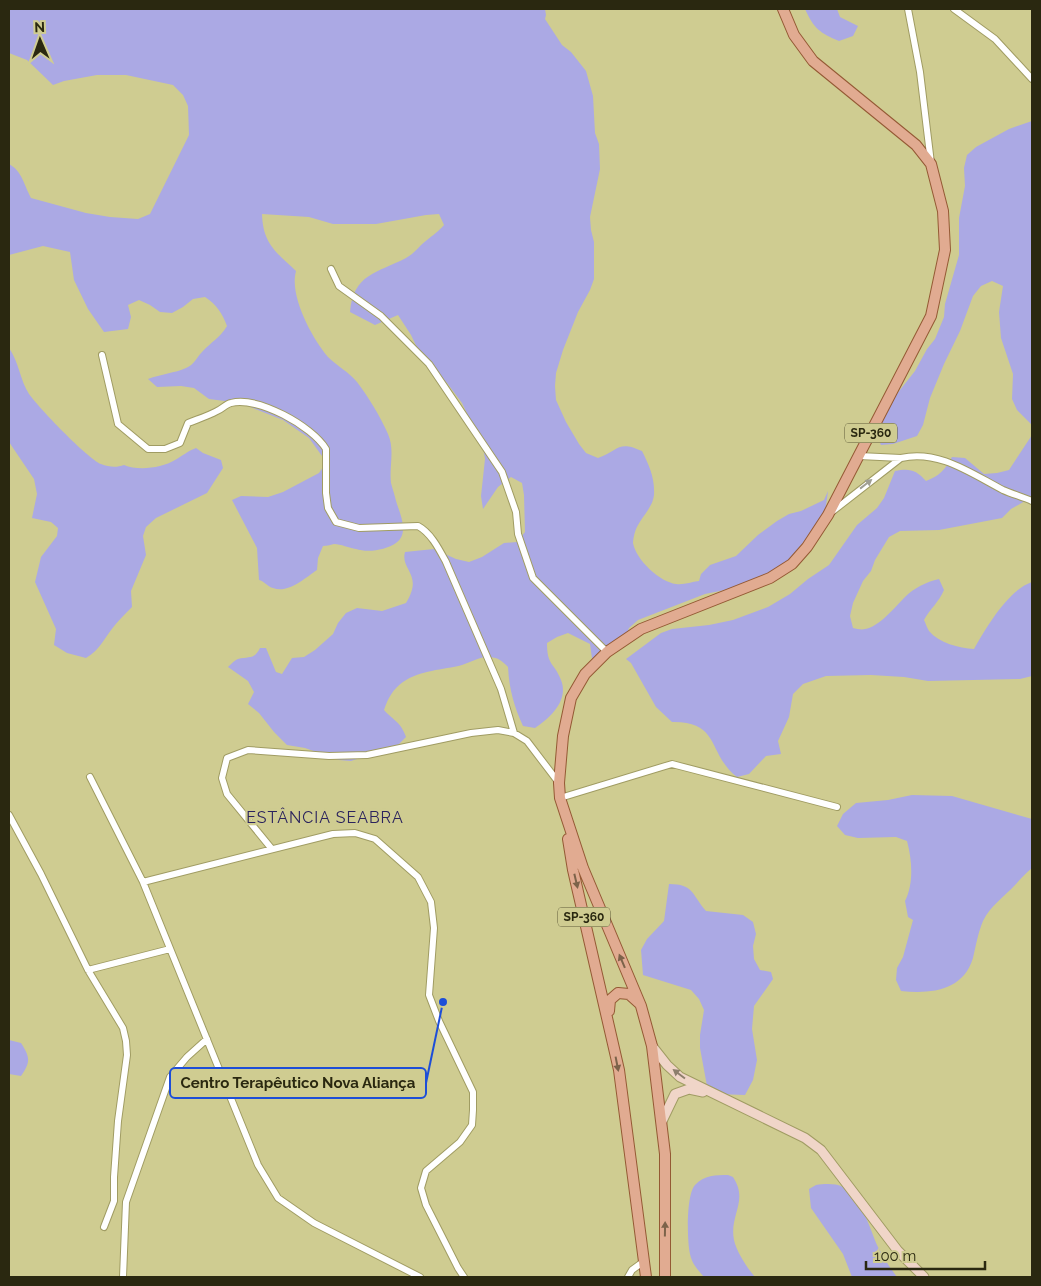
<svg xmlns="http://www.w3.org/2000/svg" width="1041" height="1286" font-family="Raleway,sans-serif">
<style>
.green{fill:#aba9e4}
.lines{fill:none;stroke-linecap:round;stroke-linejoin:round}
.minor-casing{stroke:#a09c63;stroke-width:8}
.secondary-casing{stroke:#a09c63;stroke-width:11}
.primary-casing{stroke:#945934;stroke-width:12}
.minor{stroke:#fff;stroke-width:6}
.secondary{stroke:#f0d5c8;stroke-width:9}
.primary{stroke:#e1ab91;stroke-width:10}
.oneway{fill:#9f9e93}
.oneway2{fill:#7c634a}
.oneway3{fill:#8d7e6c}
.labels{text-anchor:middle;stroke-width:4.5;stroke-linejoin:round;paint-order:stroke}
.shield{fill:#cfcc91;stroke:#5c5937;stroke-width:1}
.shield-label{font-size:12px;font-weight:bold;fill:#2a2810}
.quarter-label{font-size:16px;letter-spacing:1px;fill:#2b235d;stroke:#cfcc91}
.leader{fill:none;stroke:#1d4ed8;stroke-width:2}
.callout-dot{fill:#1d4ed8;stroke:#cfcc91;stroke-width:2}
.callout{fill:#cfcc91;stroke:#1d4ed8;stroke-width:2}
.callout-label{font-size:15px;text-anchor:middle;font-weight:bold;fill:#2a2810}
</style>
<rect width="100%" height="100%" fill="#cfcc91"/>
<path class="green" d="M9 9H545L546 15 545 19 562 45 571 52 586 71 593 96 595 133 599 144 600 169 590 217 591 230 594 242V279L590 290 578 312 563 350 556 373 555 386 556 400 566 422 579 444 586 453 598 458C619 450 618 440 642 451 649 465 655 478 654 495 653 508 639 519 635 532 634 535 633 540 633 543 636 560 660 582 676 584 684 585 691 582 699 581L701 574 710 565 736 556 758 535 777 521 789 514 801 511 824 500 828 491 825 513 818 524 785 565 775 572 730 589 705 594 638 620 629 628 624 640 593 666 590 644 568 633 557 637 547 643C547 666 554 662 561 680 569 700 551 717 535 728L523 726C514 707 509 688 508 667 502 661 498 657 488 657 479 657 471 662 462 665 443 670 420 670 403 682 393 689 388 698 384 710 394 721 401 722 406 737L398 745 363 757 351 761 339 760 305 748 287 745 274 732 259 713 248 704 254 692 248 681 228 667C231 664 235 660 238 659 249 656 254 660 260 648H266L276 672 282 674 292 658 304 657 315 650 333 634 338 623 346 613 357 608 382 611 406 603C424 574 400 570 405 552L434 549 456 559 469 562 482 557 504 543 517 542 525 532 524 495 522 483 511 477 498 487 483 509 481 496 485 459 483 447 462 403 447 383 438 376 422 358 411 335 398 315 375 325 350 312C353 274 377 273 406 258 415 253 419 246 427 240 433 235 438 232 444 225L439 214 426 215 376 224H333L309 217 262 214C263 244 276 252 296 271 289 296 312 338 328 357 337 366 349 372 357 382 369 398 380 416 388 434 395 450 389 466 391 483 392 487 394 493 395 497 398 511 411 532 396 543 386 550 368 553 356 549 349 548 341 544 334 544 330 545 326 546 323 546L318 558 317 570C305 578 288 594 273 588 268 587 264 581 259 580L257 548 232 500 241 496 268 497 283 492 319 473 323 467 322 456 309 438 283 420 240 403 209 399 194 388 181 386 157 387 148 379C161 374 175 373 186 368 195 364 196 358 202 352 212 341 219 339 227 326 222 313 217 305 205 297L193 299 183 307 172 313 160 312 150 305 139 300 128 305 131 317 128 329 104 332 88 309 74 280 70 252 43 246 9 255V164C22 171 24 185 31 198L86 213 110 217 138 219 150 214 189 135 188 106 183 95 173 85 126 75H97L64 81 53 85 27 60 9 53Z
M805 9H837L840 17 858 26 853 36 839 41C820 33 814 29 805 9Z
M1032 121V425L1017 410 1012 399 1013 374 1001 338 999 312 1003 286 992 281 981 286 973 296 960 331 944 364 930 398 923 425 917 436 893 444 881 445 876 434 892 400 915 371 927 349 935 339 944 317 945 304 959 255V218L965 186 964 168 967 155 976 147 1009 129Z
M9 348C19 362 20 380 29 394 38 407 88 459 101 464 109 467 116 468 124 465 138 471 162 468 175 460 184 455 186 452 196 448L203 453 221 460 223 468 207 493 156 518 146 527 143 536 146 555 131 591 132 607C126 613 120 619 115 625 105 637 100 650 86 658L67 653 54 645 56 629 35 582 41 557 57 536 58 528 51 522 32 518 37 494 34 479 9 442Z
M1032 435V497L1011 509 1002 518 939 530 900 531 889 537 875 560 871 571 863 581 853 603 850 616 853 628C857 629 862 630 865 629 879 627 895 607 905 597 914 588 926 582 939 579L944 590C939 602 930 609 924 620 926 624 927 628 929 631 939 643 959 648 974 649 986 628 1008 590 1032 582V676L1020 679 928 681 904 677 871 675 826 676 803 684 793 694 789 717 778 741 781 754 766 756 749 774 737 777C707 754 721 721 672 722L656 707 631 663 626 659 661 633 672 629 709 625 733 620 768 607 790 594 808 579 829 565 857 525 877 508 884 498 895 471C910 468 916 470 926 481 939 476 945 470 952 457L965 458 984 474 997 473 1009 470Z
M912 795 952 796 1032 819V868C1026 873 1021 878 1016 884 1004 897 991 905 983 921 978 933 976 945 973 958 963 991 931 994 901 991L896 980 897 968 903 957 913 920 908 917 905 901C914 883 912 860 907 841L896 837 858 838 845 835 837 826 843 814 856 803 888 800Z
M669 884C694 884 692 895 706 911L743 915 753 922 756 934 753 946 754 959 760 970 771 972 773 979 754 1006 752 1029 757 1060 753 1080 745 1095 717 1094 707 1086 700 1048V1035L704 1010 699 999 691 990 643 975 641 950 647 939 664 921Z
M9 1040 21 1043C30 1057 31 1062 21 1076L9 1074Z
M728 1175 733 1177C749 1201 729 1215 734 1240 736 1251 748 1269 755 1277H704C698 1270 692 1264 690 1254 687 1241 686 1195 695 1185 704 1175 716 1175 728 1175Z
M816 1185C824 1184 835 1183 843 1187 862 1197 870 1230 878 1247 884 1258 890 1268 897 1277H852L843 1254 811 1208 809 1189Z"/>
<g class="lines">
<g class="minor-casing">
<path id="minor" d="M908 9 920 72 931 163
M954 9 995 39 1032 79
M331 269 339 286 381 316 429 364 502 472 516 512 518 534 533 578 607 652
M102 355 118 424 148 449H165L180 443 188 423C198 419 208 416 217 411 222 409 226 404 231 403 258 396 312 426 326 449V493L328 508 336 522 359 528 418 526C431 533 439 549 446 562L501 689 514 733
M901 458C938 449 972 474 1003 490 1012 494 1023 497 1032 501
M833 511 901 458 859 456
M90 777 143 882 258 1165 278 1198 314 1223 420 1277
M560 798 672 764 837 807
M9 815 41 874 88 970 123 1028 126 1041 127 1055 118 1121 114 1177V1201L104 1227
M271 848 227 794 222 778 227 758 248 750 329 756 367 755 471 733 498 730 514 733 527 741 559 783
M143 882 333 834 355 833 375 839 418 877 431 902 434 928 429 995 439 1021 473 1092V1110L472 1125 460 1142 426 1171 421 1188 426 1205 458 1268 464 1277
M88 970 170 949
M123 1277 126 1202 170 1077 187 1057 207 1039
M628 1277 632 1270 643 1262"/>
</g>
<g class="secondary-casing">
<path id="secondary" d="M652 1046 667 1065 680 1077 805 1138 821 1150 898 1251 924 1277
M662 1121 675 1094 689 1089 703 1092"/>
</g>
<g class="primary-casing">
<path id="primary" d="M568 839 573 870 619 1070 646 1277
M609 1011 610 1000 618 993 629 994 639 1003
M665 1277V1154L652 1046 641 1006 583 868 560 798 559 783 563 736 571 698 585 674 607 652 641 629 770 578 792 564 807 547 828 515 931 316 945 250 943 211 931 164 916 145 813 61 794 35 783 9"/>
</g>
<use href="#minor" class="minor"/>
<use href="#secondary" class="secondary"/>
<use href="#primary" class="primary"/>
</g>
<defs><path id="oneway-solid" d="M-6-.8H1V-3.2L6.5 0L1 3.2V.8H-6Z" transform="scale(1.25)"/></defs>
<use class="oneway" href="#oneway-solid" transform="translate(866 484) rotate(-38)"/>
<g class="oneway2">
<use href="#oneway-solid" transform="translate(576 881) rotate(77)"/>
<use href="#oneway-solid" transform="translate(622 961) rotate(-113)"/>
<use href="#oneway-solid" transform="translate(617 1064) rotate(79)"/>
<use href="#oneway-solid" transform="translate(665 1229) rotate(-89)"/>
</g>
<use class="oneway3" href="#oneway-solid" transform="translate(679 1074) rotate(-143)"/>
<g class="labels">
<g class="shield">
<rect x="845" y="423.5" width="52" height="19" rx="4"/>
<rect x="558" y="907.5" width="52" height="19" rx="4"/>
</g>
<g class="shield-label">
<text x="871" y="437">SP-360</text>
<text x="584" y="921">SP-360</text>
</g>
<g class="quarter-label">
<text x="325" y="823">ESTÂNCIA SEABRA</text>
</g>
</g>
<path class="leader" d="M443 1002L426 1083"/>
<circle class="callout-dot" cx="443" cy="1002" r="5"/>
<rect class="callout" x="170" y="1068" width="256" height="30" rx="5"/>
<g class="callout-label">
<text x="298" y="1088">Centro Terapêutico Nova Aliança</text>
</g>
<rect width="1041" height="1286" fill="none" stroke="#2a2810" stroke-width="20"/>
<g transform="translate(40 40) rotate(358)" stroke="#cfcc91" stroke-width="4" paint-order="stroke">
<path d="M0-4L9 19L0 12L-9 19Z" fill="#2a2810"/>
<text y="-8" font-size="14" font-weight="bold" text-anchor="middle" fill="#2a2810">N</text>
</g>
<path d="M866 1261v8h119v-8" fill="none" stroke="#2a2810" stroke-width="2.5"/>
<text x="874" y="1261" font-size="15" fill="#2a2810" stroke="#cfcc91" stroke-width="4" paint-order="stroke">100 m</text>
</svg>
